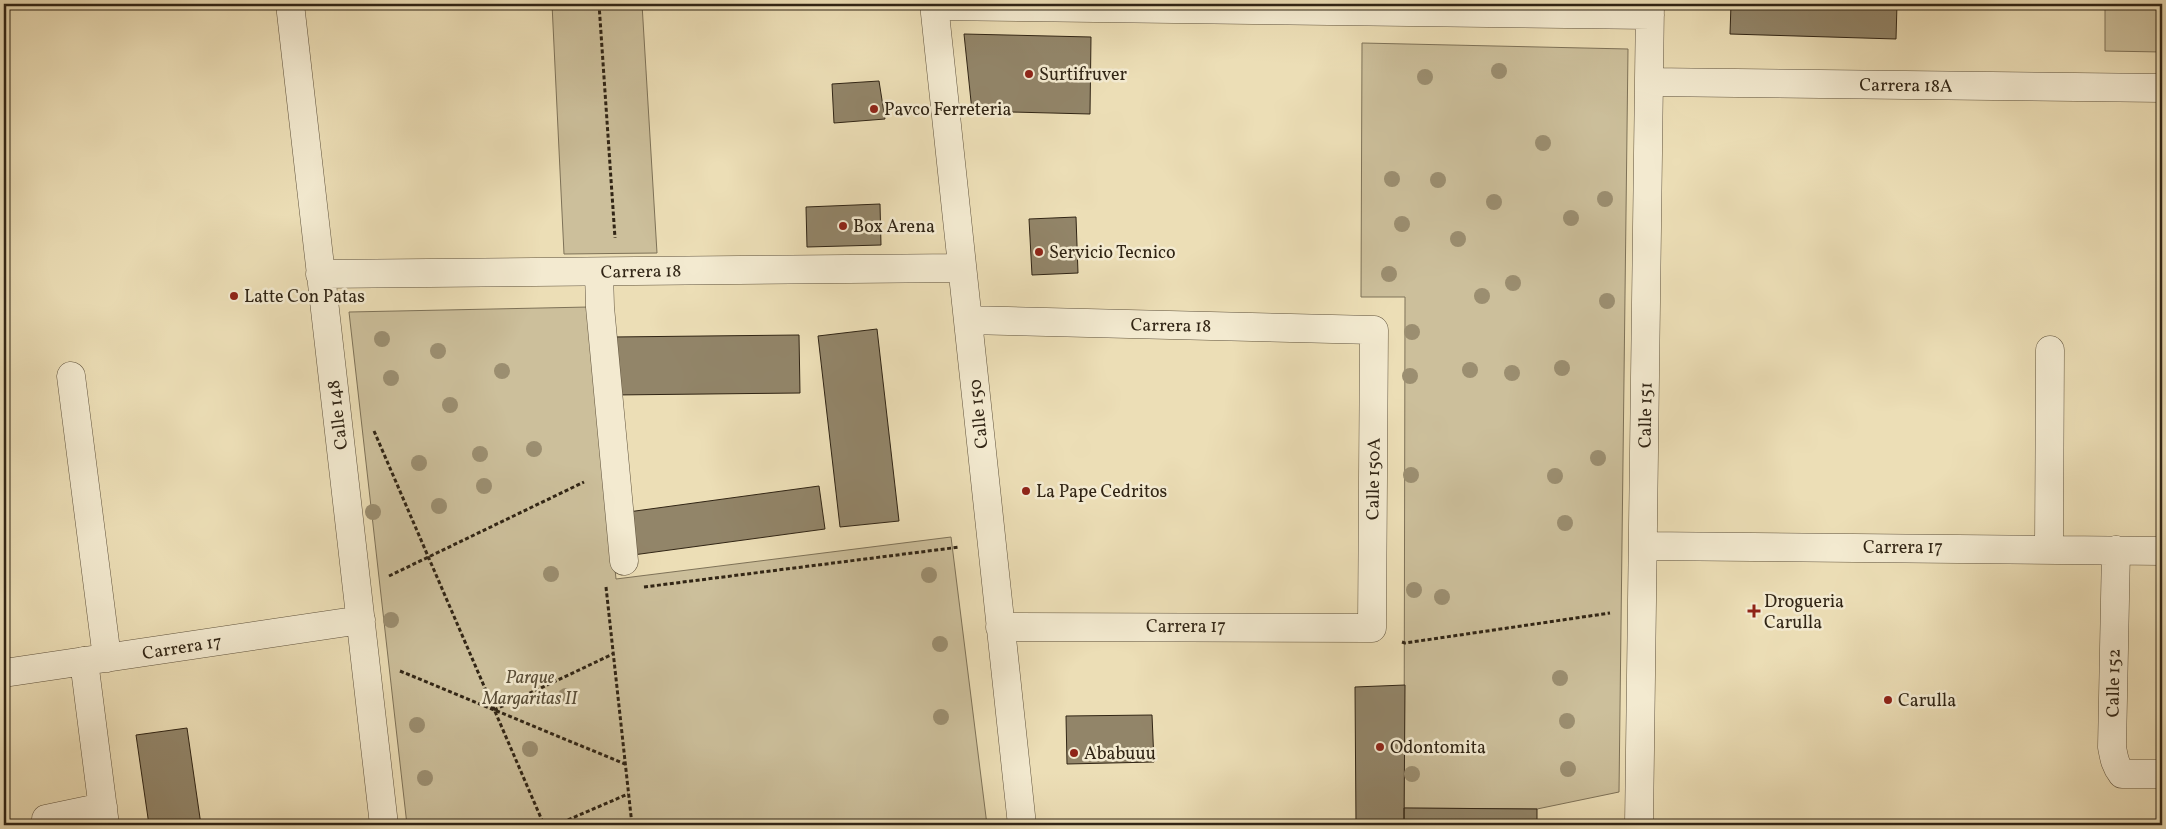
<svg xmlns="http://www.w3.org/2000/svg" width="2166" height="829" font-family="Vollkorn,serif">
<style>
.green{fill:#ccbf9b;stroke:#7e7258}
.building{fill:#928569;stroke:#312515}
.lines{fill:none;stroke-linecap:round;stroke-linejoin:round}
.minor-casing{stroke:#60533d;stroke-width:29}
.path{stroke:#312515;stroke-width:3;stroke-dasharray:4 2.5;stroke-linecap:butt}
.minor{stroke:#f3ead0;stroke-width:28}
.tree{fill:#9b8e70}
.poi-dot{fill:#8f2418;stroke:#f3ead0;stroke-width:2}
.labels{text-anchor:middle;stroke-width:5;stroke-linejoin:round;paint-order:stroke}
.poi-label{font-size:18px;fill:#312515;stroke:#f3ead0;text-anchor:start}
.street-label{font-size:18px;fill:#312515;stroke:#f3ead0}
.park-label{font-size:18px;font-style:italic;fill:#584c36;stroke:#f3ead0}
</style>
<rect width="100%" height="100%" fill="#ecdeb6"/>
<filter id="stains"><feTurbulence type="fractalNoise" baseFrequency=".004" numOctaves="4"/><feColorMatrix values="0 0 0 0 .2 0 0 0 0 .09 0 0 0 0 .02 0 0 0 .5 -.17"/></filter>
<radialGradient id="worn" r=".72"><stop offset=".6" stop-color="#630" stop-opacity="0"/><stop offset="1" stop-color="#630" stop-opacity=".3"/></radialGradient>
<path class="green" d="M552 4H642L657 253 564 254Z
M2105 4H2162V52L2105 51Z
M1362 43 1628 49 1619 792 1537 809 1404 808 1405 297H1361Z
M589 307 616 579 951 537 987 825H407L349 312Z"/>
<path class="building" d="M1731 4H1897L1896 39 1730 34Z
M964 34 1091 37 1090 114 972 111Z
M879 81 885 119 834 123 832 84Z
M880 204 881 245 807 247 806 207Z
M1076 217 1078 273 1032 275 1029 219Z
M877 329 899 521 840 527 818 336Z
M799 335 800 393 613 395 612 337Z
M819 486 825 529 633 555 628 512Z
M1405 685 1404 825H1356L1355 687Z
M1152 715 1154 762 1067 764 1066 716Z
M187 728 201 825H149L136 735Z
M1404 808 1537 809V825H1404Z"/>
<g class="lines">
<g class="minor-casing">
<path id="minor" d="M290 4 384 825
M934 4 1022 825
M934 6 1650 15
M1649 82 2162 88
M599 272 600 307 624 561
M320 274 962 268
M968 320 1374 330 1372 628 1000 627
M71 376 107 658
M1643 546 2162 551
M2049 548 2050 350
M2116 550 2112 747C2114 758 2115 765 2122 774H2162
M84 661 105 825
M4 673 361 620
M47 825 46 819 103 807
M1639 825 1650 4"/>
</g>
<path class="path" d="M599 4 615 238
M374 431 544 825
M389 576 584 482
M606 587 632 825
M644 587 960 547
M1402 642 1405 643 1610 613
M400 671 625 764
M494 710 613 654
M556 825 628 794"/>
<use href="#minor" class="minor"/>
</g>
<g class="tree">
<circle cx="1499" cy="71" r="8"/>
<circle cx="1425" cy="77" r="8"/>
<circle cx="1543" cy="143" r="8"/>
<circle cx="1392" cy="179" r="8"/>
<circle cx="1438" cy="180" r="8"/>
<circle cx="1605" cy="199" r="8"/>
<circle cx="1494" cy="202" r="8"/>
<circle cx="1571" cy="218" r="8"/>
<circle cx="1402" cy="224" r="8"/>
<circle cx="1458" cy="239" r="8"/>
<circle cx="1389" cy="274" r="8"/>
<circle cx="1513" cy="283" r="8"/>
<circle cx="1482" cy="296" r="8"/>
<circle cx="1607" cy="301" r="8"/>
<circle cx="1412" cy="332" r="8"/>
<circle cx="382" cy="339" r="8"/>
<circle cx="438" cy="351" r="8"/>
<circle cx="1562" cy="368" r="8"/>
<circle cx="1470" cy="370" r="8"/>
<circle cx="502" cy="371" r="8"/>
<circle cx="1512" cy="373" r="8"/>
<circle cx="1410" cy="376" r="8"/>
<circle cx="391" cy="378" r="8"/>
<circle cx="450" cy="405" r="8"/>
<circle cx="534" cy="449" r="8"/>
<circle cx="480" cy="454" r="8"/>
<circle cx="1598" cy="458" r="8"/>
<circle cx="419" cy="463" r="8"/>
<circle cx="1411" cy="475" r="8"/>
<circle cx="1555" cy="476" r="8"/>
<circle cx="484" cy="486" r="8"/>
<circle cx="439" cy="506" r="8"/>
<circle cx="373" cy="512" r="8"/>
<circle cx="1565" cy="523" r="8"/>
<circle cx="551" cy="574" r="8"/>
<circle cx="929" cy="575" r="8"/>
<circle cx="1414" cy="590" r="8"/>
<circle cx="1442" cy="597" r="8"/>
<circle cx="391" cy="620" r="8"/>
<circle cx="940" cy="644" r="8"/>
<circle cx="1560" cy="678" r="8"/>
<circle cx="566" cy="696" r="8"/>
<circle cx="941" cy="717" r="8"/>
<circle cx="1567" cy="721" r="8"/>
<circle cx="417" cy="725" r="8"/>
<circle cx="530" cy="749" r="8"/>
<circle cx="1568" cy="769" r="8"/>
<circle cx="1412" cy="774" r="8"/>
<circle cx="425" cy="778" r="8"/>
</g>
<g class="poi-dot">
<circle cx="1029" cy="74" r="5"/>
<circle cx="874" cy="109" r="5"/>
<circle cx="843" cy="226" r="5"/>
<circle cx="1039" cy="252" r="5"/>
<circle cx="234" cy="296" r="5"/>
<circle cx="1026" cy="491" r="5"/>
<path d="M1751.5 603.5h5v5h5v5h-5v5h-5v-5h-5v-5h5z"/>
<circle cx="1888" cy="700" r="5"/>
<circle cx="1380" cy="747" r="5"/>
<circle cx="1074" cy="753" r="5"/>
</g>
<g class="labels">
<g class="poi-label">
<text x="1039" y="80">Surtifruver</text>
<text x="884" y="115">Pavco Ferreteria</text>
<text x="853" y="232">Box Arena</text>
<text x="1049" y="258">Servicio Tecnico</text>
<text x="244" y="302">Latte Con Patas</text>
<text x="1036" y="497">La Pape Cedritos</text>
<text x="1764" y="607">Drogueria<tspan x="1764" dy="21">Carulla</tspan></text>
<text x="1898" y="706">Carulla</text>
<text x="1390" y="753">Odontomita</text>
<text x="1084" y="759">Ababuuu</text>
</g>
<g class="street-label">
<text transform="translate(1906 85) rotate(1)" y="6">Carrera 18A</text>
<text transform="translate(641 271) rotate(-1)" y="6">Carrera 18</text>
<text transform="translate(1171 325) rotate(1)" y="6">Carrera 18</text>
<text transform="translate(978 414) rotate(-96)" y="6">Calle 150</text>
<text transform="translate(337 415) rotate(-97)" y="6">Calle 148</text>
<text transform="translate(1645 415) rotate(-89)" y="6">Calle 151</text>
<text transform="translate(1373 479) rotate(-89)" y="6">Calle 150A</text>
<text x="1903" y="553">Carrera 17</text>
<text x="1186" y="632">Carrera 17</text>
<text transform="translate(182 647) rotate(-9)" y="6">Carrera 17</text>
<text transform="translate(2113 683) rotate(-89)" y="6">Calle 152</text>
</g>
<g class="park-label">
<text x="530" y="683">Parque<tspan x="530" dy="21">Margaritas II</tspan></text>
</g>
</g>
<rect width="2166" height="829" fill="none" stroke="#ecdeb6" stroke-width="20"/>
<rect x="5" y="5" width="2156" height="819" fill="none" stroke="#312515" stroke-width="2.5"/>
<rect x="10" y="10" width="2146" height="809" fill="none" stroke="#312515"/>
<rect width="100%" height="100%" filter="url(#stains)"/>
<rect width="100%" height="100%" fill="url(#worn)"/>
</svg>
